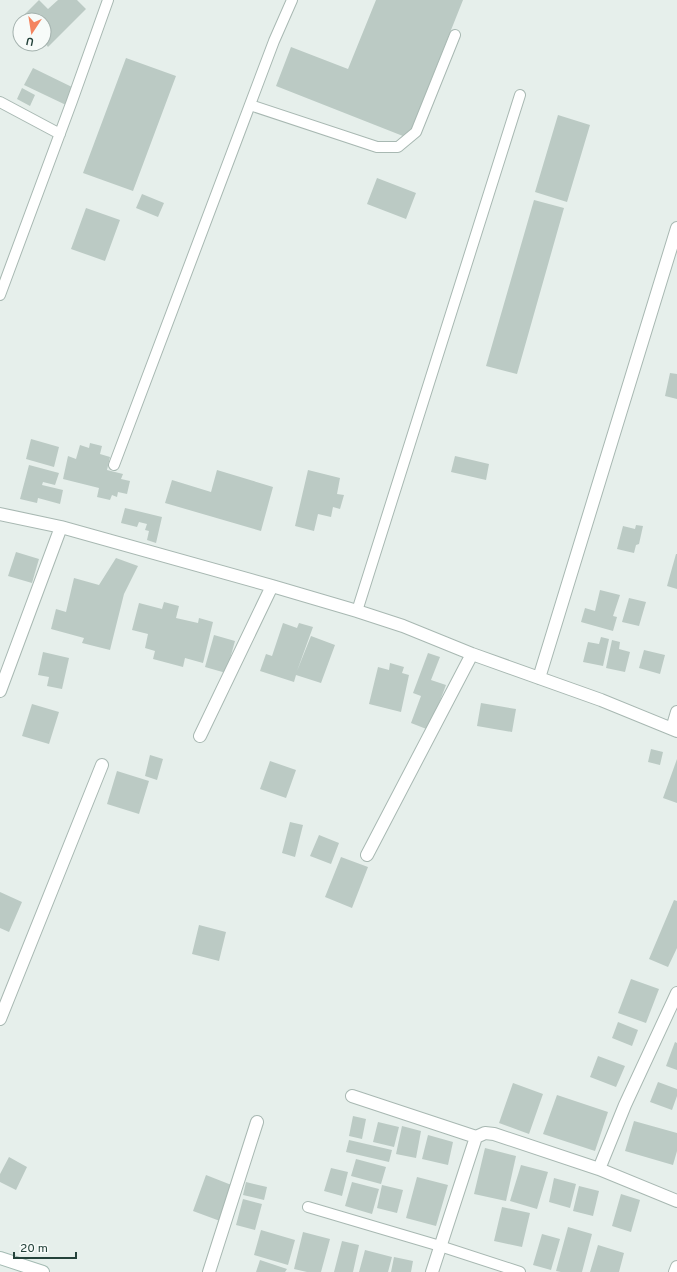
<svg xmlns="http://www.w3.org/2000/svg" width="677" height="1272" font-family="Overpass,sans-serif">
<style>
.building{fill:#bbcac4}
.lines{fill:none;stroke-linecap:round;stroke-linejoin:round}
.lane-casing{stroke:#a8b8b2;stroke-width:12}
.street-casing{stroke:#a8b8b2;stroke-width:14}
.secondary-casing{stroke:#a4bbb3;stroke-width:14}
.lane{stroke:#fff;stroke-width:10}
.street{stroke:#fff;stroke-width:12}
.secondary{stroke:#fff;stroke-width:12}
</style>
<rect width="100%" height="100%" fill="#e6efeb"/>
<path class="building" d="M39 0 48 9 58 0H77L86 9 48 47 44 42V20H22L21 18Z
M376 0H463L408 138 276 86 291 47 348 69Z
M126 58 176 76 133 191 83 173Z
M33 68 74 88 66 105 24 85Z
M22 88 35 95 30 106 17 99Z
M558 115 590 125 567 202 535 192Z
M377 178 416 193 406 219 367 204Z
M142 194 164 203 158 217 136 208Z
M534 200 564 208 517 374 486 366Z
M86 208 120 220 105 261 71 249Z
M670 373 677 374V399L665 396Z
M31 439 59 447 54 467 26 459Z
M90 443 102 446 100 454 110 457 107 470 123 474 121 479 130 481 127 494 118 492 117 497 112 495 110 500 97 497 99 488 63 479 68 456 76 459 80 445 89 448Z
M455 456 489 464 486 480 451 472Z
M29 465 59 473 55 485 43 482 42 485 63 490 60 504 38 498 37 503 20 499Z
M217 470 273 487 261 531 165 503 172 480 211 492Z
M308 470 340 478 337 494 344 495 340 509 333 507 331 517 318 514 314 531 295 526Z
M125 508 162 517 156 543 147 540 149 531 145 530 147 524 139 522 137 527 121 523Z
M636 525 643 526 639 544 636 545 634 553 617 549 623 526 635 529Z
M16 552 39 559 32 583 8 576Z
M676 554H677V589L667 586Z
M116 558 138 566 124 594 110 650 82 643 84 638 51 629 56 609 66 612 74 578 99 585Z
M600 590 620 595 613 616 617 617 613 631 581 622 585 608 595 611Z
M629 598 646 602 639 626 622 622Z
M164 602 179 606 176 618 198 623 199 618 213 622 203 663 185 658 183 667 153 659 155 651 145 648 148 634 132 630 139 603 162 609Z
M283 623 297 628 299 623 313 627 297 671 311 636 335 645 321 683 296 675 294 682 260 671 266 654 272 656Z
M214 635 235 641 226 673 205 667Z
M601 637 609 639 603 666 583 662 588 642 599 644Z
M612 640 620 642 619 649 630 652 625 672 606 668Z
M644 650 665 655 660 674 639 668Z
M43 652 69 658 62 689 47 686 49 677 38 675Z
M428 653 440 657 431 680 446 685 429 730 411 723 421 696 413 693Z
M390 663 404 667 402 673 409 675 401 712 369 704 378 667 389 670Z
M481 703 516 709 512 732 477 726Z
M32 704 59 712 49 744 22 736Z
M651 749 663 752 660 765 648 762Z
M150 755 163 759 157 780 145 776Z
M677 759V803L663 798Z
M270 761 296 770 286 798 260 789Z
M117 771 149 781 139 814 107 804Z
M290 822 303 825 295 857 282 853Z
M319 835 339 843 331 864 310 856Z
M341 857 368 867 352 908 325 897Z
M0 892 22 902 9 932 0 928Z
M674 900 677 901V948L668 967 649 959Z
M199 925 226 932 219 961 192 954Z
M631 979 659 989 646 1023 618 1013Z
M618 1022 638 1030 632 1046 612 1038Z
M675 1042 677 1043V1070L666 1066Z
M598 1056 625 1066 616 1087 590 1077Z
M658 1082 677 1089V1096L672 1110 650 1102Z
M513 1083 543 1094 529 1134 499 1123Z
M557 1095 608 1112 595 1151 543 1134Z
M353 1116 366 1119 362 1139 349 1136Z
M634 1121 677 1133V1151L673 1165 625 1151Z
M378 1122 399 1127 394 1147 373 1142Z
M402 1126 421 1131 416 1158 396 1154Z
M428 1135 453 1142 448 1165 422 1159Z
M349 1140 392 1150 389 1162 346 1152Z
M485 1148 516 1156 506 1201 474 1194Z
M9 1157 27 1167 16 1190 0 1182V1174Z
M356 1159 386 1167 381 1184 351 1176Z
M521 1165 548 1172 537 1209 510 1201Z
M331 1168 348 1172 342 1196 324 1191Z
M206 1175 234 1186 220 1221 193 1211Z
M417 1177 448 1185 436 1226 406 1218Z
M554 1178 576 1184 570 1208 549 1202Z
M246 1182 267 1187 264 1200 243 1195Z
M352 1182 379 1189 372 1214 345 1206Z
M382 1185 403 1190 397 1213 377 1208Z
M579 1186 599 1191 593 1216 573 1211Z
M621 1194 640 1200 631 1232 612 1226Z
M243 1199 262 1204 255 1230 236 1225Z
M502 1207 530 1213 522 1247 494 1241Z
M568 1227 592 1234 582 1272H561L556 1271Z
M261 1230 295 1240 288 1265 254 1255Z
M303 1232 330 1239 321 1272H307L294 1269Z
M542 1234 560 1239 551 1270 533 1265Z
M342 1241 359 1245 353 1272H334Z
M598 1245 624 1253 619 1272H590Z
M365 1250 392 1257 388 1272H359Z
M394 1257 413 1261 411 1272H391Z
M260 1260 287 1269 285 1272H256Z"/>
<g class="lines">
<g class="lane-casing">
<path id="lane" d="M0 102 60 134
M250 105 377 147H398L416 132 455 35
M0 295 72 101 108 0
M114 465 274 41 292 0
M357 611 520 95
M308 1207 440 1246 520 1272"/>
</g>
<g class="street-casing">
<path id="street" d="M0 514 61 527 272 586 357 611 403 626 472 654 601 700 677 731
M539 678 677 228
M0 691 61 527
M672 729 677 712
M200 736 272 586
M367 855 472 654
M0 1019 102 765
M352 1096 476 1137 485 1133 494 1134 599 1169 677 1201
M599 1169 625 1105 677 993
M209 1272 257 1122
M432 1272 476 1137
M675 1272 677 1267"/>
</g>
<g class="secondary-casing">
<path id="secondary" d="M0 1258 43 1272"/>
</g>
<use href="#lane" class="lane"/>
<use href="#street" class="street"/>
<use href="#secondary" class="secondary"/>
</g>
<g transform="translate(32 32) rotate(192)"><circle r="19" fill="#f7fbf9" stroke="#a3b1ad"/>
<path d="M0-3L7 15L0 10L-7 15Z" fill="#f4845f"/>
<text y="-6" font-size="11" font-weight="bold" text-anchor="middle" fill="#24423a">U</text>
</g>
<path d="M14 1252v6h62v-6" fill="none" stroke="#24423a" stroke-width="2"/>
<text x="20" y="1252" font-size="12" fill="#24423a" stroke="#f7fbf9" stroke-width="3" paint-order="stroke">20 m</text>
</svg>
